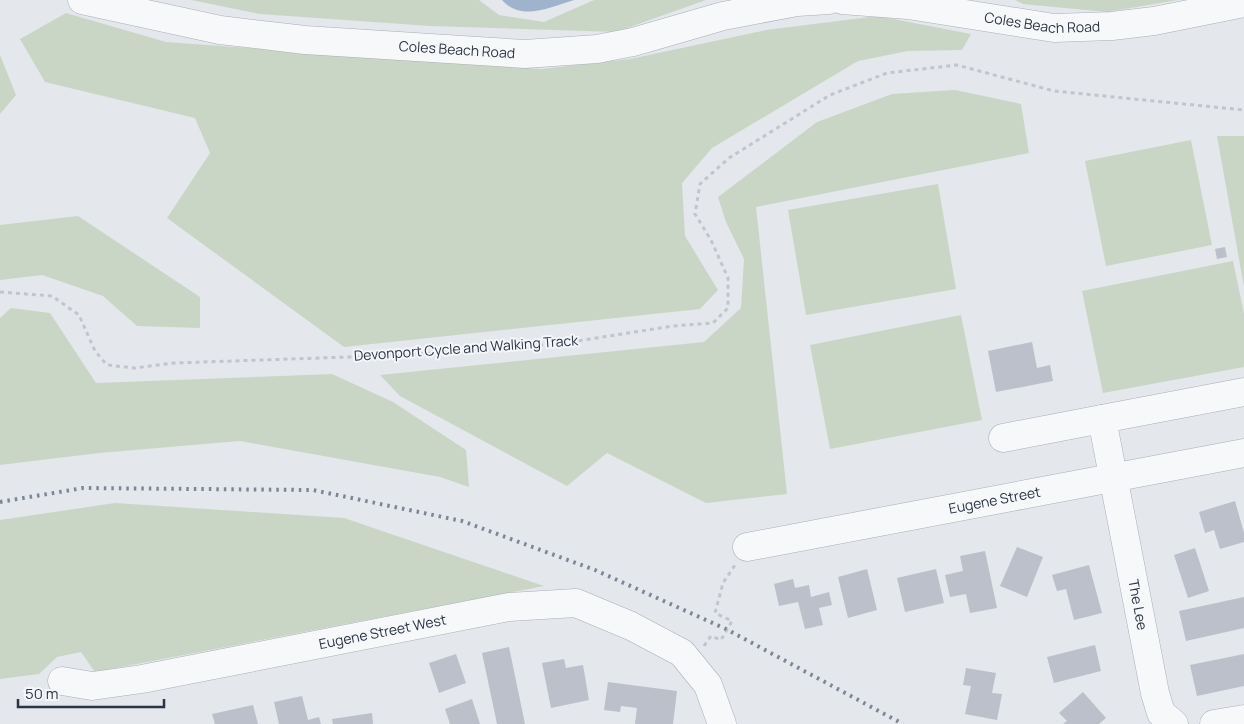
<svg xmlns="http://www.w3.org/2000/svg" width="1244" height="724" font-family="Manrope,sans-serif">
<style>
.green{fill:#c9d6c5}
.water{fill:#9fb4cc}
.building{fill:#bbc0ca}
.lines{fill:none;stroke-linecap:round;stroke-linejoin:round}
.minor-casing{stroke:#a9aeb7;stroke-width:29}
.path{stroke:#c2c5cb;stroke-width:3;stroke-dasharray:4 4;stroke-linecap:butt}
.minor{stroke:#f7f8fa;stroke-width:28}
.rail{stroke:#7d8696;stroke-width:4;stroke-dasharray:2.5 5;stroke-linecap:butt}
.labels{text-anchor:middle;stroke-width:4;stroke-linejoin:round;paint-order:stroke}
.street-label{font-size:14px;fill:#2b3445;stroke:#f4f6f9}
</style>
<rect width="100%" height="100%" fill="#e4e7ec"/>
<path class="green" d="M191 0H479L499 15 544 22 594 0H706L616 32 430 26 260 14Z
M1015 0H1178L1107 12 1023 4Z
M66 13 166 42 541 69 630 59 766 30 878 16 971 34 962 50 908 51 858 61 712 148 682 183 685 236 718 290 700 309 344 347 167 218 210 153 195 118 45 82 20 39Z
M0 55 16 95 0 114Z
M955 90 1021 104 1029 153 756 207 787 494 706 503 607 453 567 486 400 396 380 375 704 342 741 308 744 259 726 222 718 197 817 122 892 94Z
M1217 136H1244V287Z
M1191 140 1212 245 1106 266 1085 161Z
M938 184 956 289 806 315 788 210Z
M78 216 200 297V328L137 326 103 296 42 275 0 280V225Z
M1233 261 1244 314V367L1103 393 1082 291Z
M11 308 50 313 96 383 332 374 393 402 466 450 469 487 440 477 240 441 99 453 0 465V318Z
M961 315 982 420 830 449 810 345Z
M115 503 344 518 544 586 95 672 81 652 57 657 39 674 0 679V520Z"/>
<path class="water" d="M502 0H574C551 7 521 22 502 0Z"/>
<path class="building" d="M1225 247 1227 257 1217 259 1215 249Z
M1032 342 1037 368 1050 365 1053 381 996 392 988 351Z
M1235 501 1244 533V542L1220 549 1214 530 1205 533 1199 512Z
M1017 547 1043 557 1027 597 1000 586Z
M1195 548 1209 591 1188 598 1174 555Z
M985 551 997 608 970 613 966 594 950 597 945 575 963 571 960 556Z
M1089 565 1102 613 1074 620 1066 589 1057 591 1052 575Z
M867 569 877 610 848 618 838 577Z
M936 569 944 603 905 612 897 578Z
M793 579 795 588 809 585 811 597 829 592 832 605 819 608 823 625 805 629 798 602 779 606 774 584Z
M1244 597V628L1186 641 1179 611Z
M1095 645 1101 671 1054 683 1047 657Z
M509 647 525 724H497L482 653Z
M456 654 466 683 439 693 429 663Z
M1244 654V686L1197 696 1190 665Z
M564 659 566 668 583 665 589 700 551 708 542 663Z
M966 668 996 673 992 693 1002 694 997 720 965 714 971 686 963 685Z
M608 682 677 691 673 724H635L637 708 621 706 620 712 604 710Z
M1083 692 1106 718 1099 724H1063L1067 721 1059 713Z
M302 696 308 720 319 717 321 724H279L274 702Z
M472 699 480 724H450L445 709Z
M253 705 258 724H215L212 714Z
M372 713 373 724H333L332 719Z"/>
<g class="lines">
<g class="minor-casing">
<g id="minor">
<path id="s1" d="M82 0 220 30 305 40 525 54 597 49 633 42 723 16 797 2 829 0"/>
<path id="s2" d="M842 0 908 5 1054 28 1112 26 1154 21 1244 3"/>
<path d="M1102 419 1244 392"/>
<path id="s3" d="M1003 438 1102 419 1155 693 1161 713 1174 724"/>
<path id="s4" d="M747 547 1244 453"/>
<path id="s5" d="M62 681 92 686 142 679 509 607 576 603 631 626 682 653 708 685 722 724"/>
<path d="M1214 724 1244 719"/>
</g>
</g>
<path class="path" d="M0 292 52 296 79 315 95 351 107 365 135 368 174 363 407 355 558 344 673 326 713 323 728 308V278L711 240 695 214 700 184 729 158 830 95 887 73 957 65 1054 91 1244 110
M704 646 711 636 721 640 732 621 715 613 723 583 735 565"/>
<use href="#minor" class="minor"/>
<path class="rail" d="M0 502 83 488 313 490 462 521 595 570 726 629 903 724"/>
</g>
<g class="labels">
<g class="street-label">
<text dy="5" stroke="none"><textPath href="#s2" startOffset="202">Coles Beach Road</textPath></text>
<text dy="5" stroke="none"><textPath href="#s1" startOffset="379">Coles Beach Road</textPath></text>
<text transform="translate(466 348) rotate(-4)" y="5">Devonport Cycle and Walking Track</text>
<text dy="5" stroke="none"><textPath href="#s4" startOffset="252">Eugene Street</textPath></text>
<text dy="5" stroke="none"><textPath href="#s3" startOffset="290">The Lee</textPath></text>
<text dy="5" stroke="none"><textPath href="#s5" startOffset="326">Eugene Street West</textPath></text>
</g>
</g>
<path d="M18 699v8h146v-8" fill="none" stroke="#2b3445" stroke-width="2.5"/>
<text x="25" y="699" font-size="15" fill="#2b3445" stroke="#f4f6f9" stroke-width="4" paint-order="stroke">50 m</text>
</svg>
